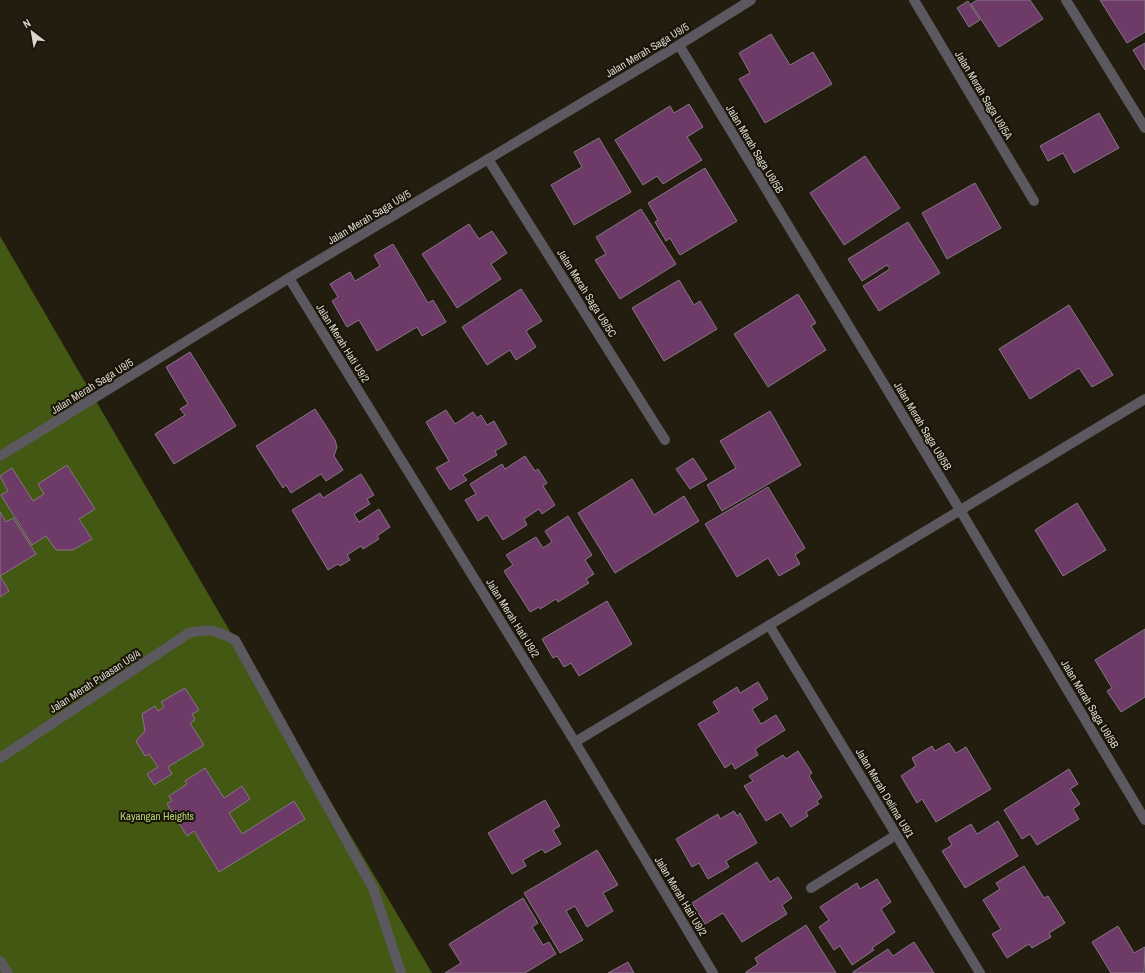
<svg xmlns="http://www.w3.org/2000/svg" width="1145" height="973" font-family="'Archivo Narrow',sans-serif">
<style>
.forest{fill:#435812}
.building{fill:#6e3b69;stroke:#857783}
.lines{fill:none;stroke-linecap:round;stroke-linejoin:round}
.minor{stroke:#5b585f;stroke-width:10}
.labels{text-anchor:middle;stroke-width:4;stroke-linejoin:round;paint-order:stroke}
.street-label{font-size:11px;fill:#dbd7cf;stroke:#1a1408}
.park-label{font-size:11px;fill:#b3d577;stroke:#1a1408}
</style>
<rect width="100%" height="100%" fill="#231d10"/>
<path class="forest" d="M0 236 235 640 432 973H0Z"/>
<path class="building" d="M977 0H1030L1043 19 999 47 971 4Z
M1100 0H1145V32L1127 43Z
M968 1 980 20 969 27 957 8Z
M771 34 790 65 813 52 832 84 765 123 739 79 750 73 739 53Z
M1145 43V70L1133 50Z
M689 104 703 127 687 137 702 160 663 184 657 176 643 185 615 140 670 106 674 113Z
M1099 113 1119 148 1074 173 1063 153 1048 161 1040 146Z
M599 138 631 192 574 225 551 185 582 167 574 152Z
M865 156 900 208 844 245 810 193Z
M705 168 737 221 680 255 670 238 666 241 655 222 658 220 648 203Z
M975 183 1001 228 947 259 922 213Z
M641 209 676 264 620 299 595 260 606 254 596 237Z
M908 222 940 273 879 311 863 286 890 269 887 265 862 281 848 259Z
M469 224 479 239 492 231 507 253 491 264 501 279 457 308 422 254Z
M393 244 428 303 433 300 446 322 422 336 417 327 377 351 359 320 347 327 332 301 338 297 330 284 350 272 355 281 380 266 374 255Z
M679 280 694 305 700 301 717 329 664 361 632 308Z
M521 289 542 321 526 331 536 347 516 360 510 350 487 365 462 327Z
M798 294 816 323 811 326 826 350 768 387 734 334Z
M1069 305 1113 375 1092 387 1079 368 1030 399 999 349Z
M190 352 236 426 174 464 155 434 185 415 180 409 188 404 166 367Z
M315 409 335 440 337 447 334 456 343 470 326 481 321 474 291 493 286 485 283 488 256 446Z
M446 410 455 424 473 412 477 418 481 415 487 425 494 421 507 444 495 451 497 455 463 475 467 480 450 490 436 468 449 461 426 422Z
M770 411 801 465 722 511 707 485 736 468 720 441Z
M525 456 535 471 538 469 547 483 543 486 555 505 542 514 539 509 524 519 527 525 503 540 487 515 478 521 465 500 476 494 470 484 502 464 505 469Z
M693 458 707 479 690 489 676 469Z
M67 465 95 509 79 519 92 539 73 550H56L46 536 32 545 1 495 8 491 0 476 12 468 33 501 44 494 38 484Z
M361 474 374 495 367 499 370 504 354 514 359 522 379 509 390 527 377 536 379 539 363 549 361 546 347 555 350 560 340 566 338 564 328 570 292 510 320 493 323 498Z
M632 479 654 515 684 496 699 521 615 573 578 513Z
M768 487 805 548 795 555 800 564 779 576 768 558 737 577 705 524Z
M1077 503 1106 550 1063 576 1035 530Z
M0 512 6 522 13 518 36 554 0 576 9 591 0 597Z
M568 516 592 555 585 560 594 574 586 579 589 583 558 602 556 599 540 609 539 607 530 612 504 571 513 565 506 555 536 537 543 548 552 542 545 531Z
M607 601 632 644 579 676 571 663 564 667 557 656 553 658 542 639Z
M1145 629V697L1121 712 1107 691 1112 688 1095 660Z
M758 682 768 699 752 709 761 724 776 715 785 730 755 749 758 755 735 769 732 763 725 768 698 724 719 712 713 702 737 687 740 693Z
M185 688 199 710 192 714 195 720 190 723 204 745 168 767 172 774 154 785 147 774 158 767 149 754 145 756 136 741 145 731 142 714 155 706 158 711 164 707 161 702Z
M949 743 956 753 966 747 991 789 936 822 922 799 917 803 901 776 916 766 912 758 932 746 935 751Z
M798 751 812 773 809 776 822 797 817 801 819 804 806 812 808 816 791 827 781 812 766 821 744 786 753 781 749 776 783 755 786 759Z
M205 768 224 798 242 786 250 799 229 813 242 834 294 801 305 819 219 872 194 831 187 836 167 804 172 801 169 796 187 784 185 781Z
M1069 769 1078 784 1070 789 1080 804 1073 809 1079 819 1037 845 1030 834 1022 839 1004 810Z
M545 800 560 826 553 830 561 844 545 853 542 849 523 860 526 866 512 874 488 833Z
M734 811 737 816 740 813 757 843 726 861 729 867 708 879 699 863 692 867 676 839 718 814 720 819Z
M998 821 1018 856 965 888 942 851 952 845 948 838 971 824 977 834Z
M597 850 618 885 603 893 613 911 587 927 575 906 566 911 583 940 560 953 524 893Z
M757 862 770 882 778 877 792 898 782 905 787 914 742 942 723 913 705 924 692 903Z
M1024 866 1044 898 1048 896 1065 923 1049 933 1051 937 1032 948 1029 944 1007 958 992 934 1001 929 983 900 1000 889 996 883Z
M877 879 891 902 881 909 895 932 872 948 874 950 852 965 840 946 834 950 819 927 829 920 820 907 857 883 860 889Z
M523 898 538 923 532 927 543 945 549 942 556 954 525 973H445L461 963 449 944Z
M806 925 836 973H746V972L758 964 755 958Z
M1118 926 1134 953 1145 947 1144 973H1111L1092 942Z
M914 942 934 973H853V972L888 949 893 956Z
M628 962 634 973H608Z"/>
<g class="lines">
<path class="minor" d="M914 0 1034 201
M1066 0 1145 128
M679 45 960 510 1145 820
M488 159 665 440
M289 278 575 742 713 973
M0 456 289 278 679 45 751 0
M769 625 980 973
M575 742 1145 399
M0 758 189 633C211 628 215 630 235 640L373 888 401 973
M811 888 896 835
M0 961 8 973"/>
</g>
<g class="labels">
<g class="street-label">
<text transform="translate(647 50) rotate(-31)" y="4">Jalan Merah Saga U9/5</text>
<text transform="translate(984 95) rotate(59)" y="4">Jalan Merah Saga U9/5A</text>
<text transform="translate(755 149) rotate(59)" y="4">Jalan Merah Saga U9/5B</text>
<text transform="translate(369 217) rotate(-31)" y="4">Jalan Merah Saga U9/5</text>
<text transform="translate(587 293) rotate(58)" y="4">Jalan Merah Saga U9/5C</text>
<text transform="translate(343 343) rotate(58)" y="4">Jalan Merah Hati U9/2</text>
<text transform="translate(92 386) rotate(-32)" y="4">Jalan Merah Saga U9/5</text>
<text transform="translate(923 426) rotate(59)" y="4">Jalan Merah Saga U9/5B</text>
<text transform="translate(513 618) rotate(58)" y="4">Jalan Merah Hati U9/2</text>
<text transform="translate(95 681) rotate(-33)" y="4">Jalan Merah Pulasan U9/4</text>
<text transform="translate(1090 704) rotate(59)" y="4">Jalan Merah Saga U9/5B</text>
<text transform="translate(885 793) rotate(59)" y="4">Jalan Merah Delima U9/1</text>
<text transform="translate(681 896) rotate(59)" y="4">Jalan Merah Hati U9/2</text>
</g>
<g class="park-label">
<text x="157" y="820">Kayangan Heights</text>
</g>
</g>
<g transform="translate(32 32) rotate(329)" stroke="#1a1408" stroke-width="3" paint-order="stroke">
<path d="M0-3L7 15L0 10L-7 15Z" fill="#dbd7cf"/>
<text y="-6" font-size="11" font-weight="bold" text-anchor="middle" fill="#dbd7cf">N</text>
</g>
</svg>
